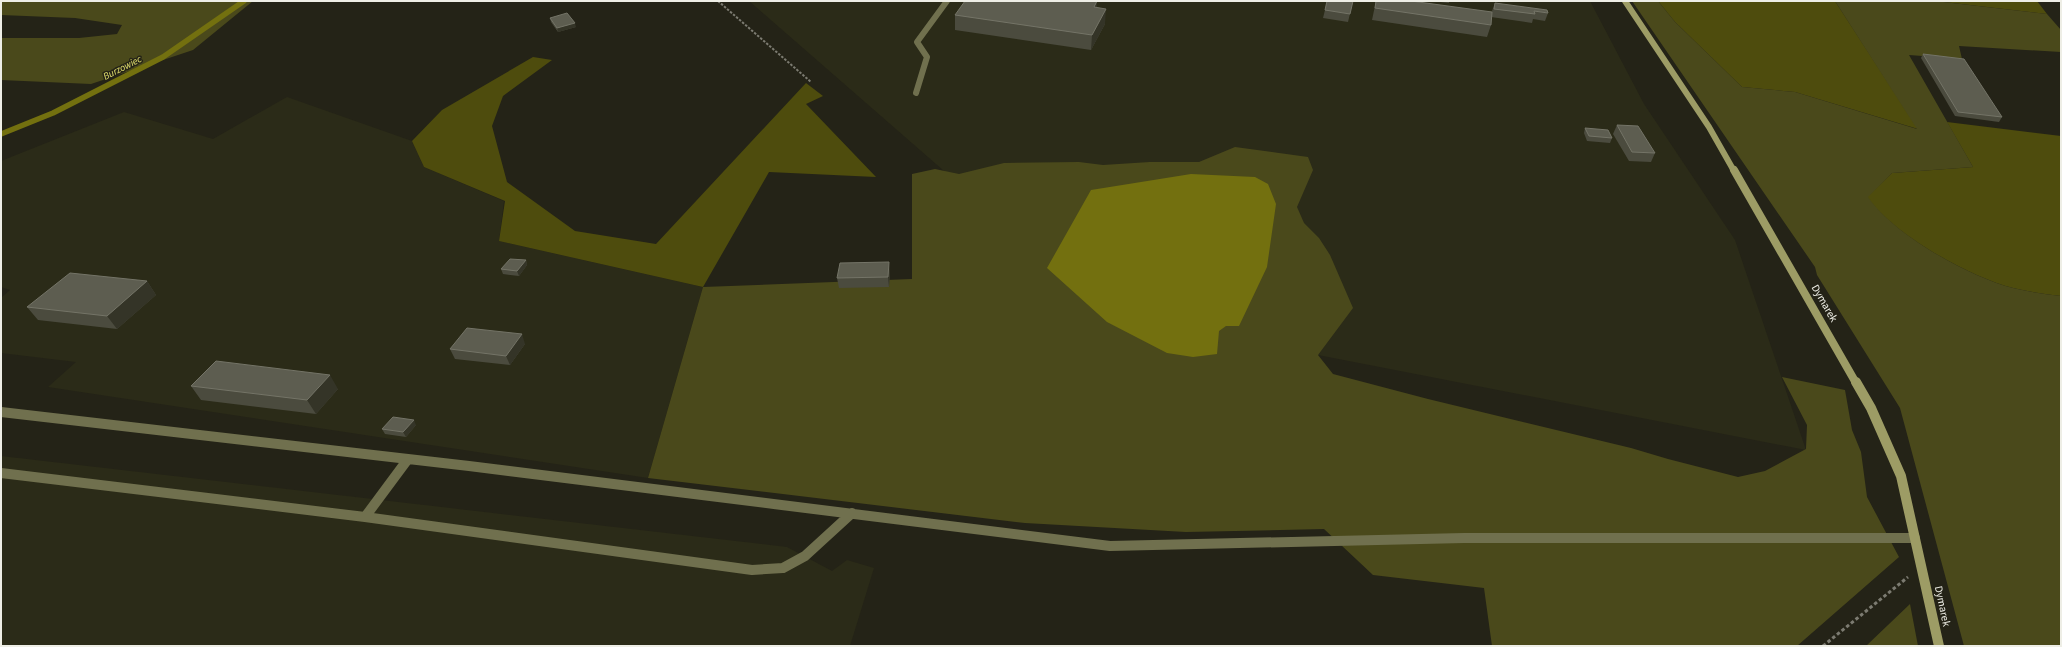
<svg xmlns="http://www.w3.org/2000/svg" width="2062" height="647" font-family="'Source Sans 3',sans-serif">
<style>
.built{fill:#2b2b18}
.green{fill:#4e4c0d}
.forest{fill:#4a491b}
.water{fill:#73700f}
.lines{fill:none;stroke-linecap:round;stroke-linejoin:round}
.stream{stroke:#73700f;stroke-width:5.5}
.path-far1{stroke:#7c7b71;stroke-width:2;stroke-dasharray:2.5 1.5;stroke-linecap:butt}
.path{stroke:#7c7b71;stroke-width:3;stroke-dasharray:3.5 2.5;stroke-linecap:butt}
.lane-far1{stroke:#70704e;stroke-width:6}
.lane{stroke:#70704e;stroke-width:10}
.secondary-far2{stroke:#9d9c65;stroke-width:6}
.secondary-far1{stroke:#9d9c65;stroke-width:8}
.secondary{stroke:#9d9c65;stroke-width:10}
.wall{fill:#4b4b3e}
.shaded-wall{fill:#343427}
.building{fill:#5d5d50;stroke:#747467}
.labels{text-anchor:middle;stroke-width:3;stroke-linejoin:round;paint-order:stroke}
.far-water-label{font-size:10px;font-style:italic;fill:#e6e36e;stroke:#242317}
.street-label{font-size:11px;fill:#eeeee6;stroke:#242317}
</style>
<rect width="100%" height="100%" fill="#242317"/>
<path class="built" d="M749 1H1590L1644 104 1735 240 1806 450 1318 355 1115 320Z
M287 97 412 141 424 167 504 201 499 241 703 287 648 478 48 387 76 362 1 353V298L10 290 1 287V161L124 112 213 139Z
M1 456 787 547 832 571 847 560 874 568 850 646H1Z"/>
<path class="green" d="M1658 1H1835L1918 129 1795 92 1742 87 1675 22Z
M1935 1H2037L2047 14Z
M533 57 552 60 503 96 492 126 507 182 575 231 656 244 806 83 823 96 806 104 876 177 769 172 703 287 499 241 505 201 424 167 412 141 442 110Z
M1947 122 2061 136V296C2045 294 2029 292 2013 288 1969 277 1893 234 1867 197L1892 173 1973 167Z"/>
<path class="forest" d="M1 1H253L193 50 91 84 1 80V38H79L117 34 122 25 75 18 1 15Z
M1632 1H1658L1675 22 1742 87 1795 92 1917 129 1835 1H1935L2047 14 2061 30V52L1959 46 1962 59 1909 55 1973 167 1892 173 1868 197C1893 234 1969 277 2013 288 2029 292 2045 294 2061 296V646H1964L1900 408 1817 275 1815 267Z
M1235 147 1308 157 1313 170 1297 207 1304 223 1319 238 1330 255 1353 308 1318 355 1333 374 1428 399 1631 448 1668 459 1738 477 1765 471 1806 449 1807 425 1782 377 1845 390 1852 430 1861 452 1867 497 1899 557 1797 646H1492L1484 588 1373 575 1324 529 1186 532 1025 523 648 478 703 287 912 279V174L935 169 959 174 1004 163 1079 162 1103 165 1150 162H1199Z
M1910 604 1918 646H1866Z"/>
<path class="water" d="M1191 174 1255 177 1268 184 1276 204 1267 267 1239 326H1226L1219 331 1217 354 1193 357 1167 353 1107 322 1047 268 1091 190Z"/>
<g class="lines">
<path class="stream" d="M1 134 53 113 163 57 244 1"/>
<path class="path-far1" d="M718 1 811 82"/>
<path class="path" d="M1823 646 1908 577"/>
<path class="lane-far1" d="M916 93 927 57 917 42 947 1"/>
<path class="lane" d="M1 412 469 466 1110 546 1464 538H1915
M1 473 365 517 752 570 783 568 805 556 852 513
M365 517 408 459"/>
<path class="secondary-far2" d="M1625 1 1709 127 1734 171"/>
<path class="secondary-far1" d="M1734 170 1856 383"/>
<path class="secondary" d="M1856 382 1871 408 1901 476 1939 646"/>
</g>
<path class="wall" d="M1097 1V8L1105 24 1091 50 955 30V15Z
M1353 1 1348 22 1323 18 1325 10Z
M1376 1 1491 25 1487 37 1372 20Z
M1440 1H1449V3L1440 2Z
M1495 3 1548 13 1545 21 1533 19 1532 23 1491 17 1492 11Z
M550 18 576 27 558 32 551 22Z
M1923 54 2002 117 1999 122 1955 116 1921 58Z
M1617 125 1655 153 1651 162 1629 161 1613 134Z
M1585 128 1612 138 1610 143 1587 141 1584 133Z
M526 260 527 265 519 276 503 274 501 269Z
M890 271 889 287 839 288 837 278Z
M147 281 156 295 117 329 38 320 27 307Z
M525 344 510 365 455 359 450 349Z
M191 386 338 389 316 414 201 400Z
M416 425 406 437 385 434 382 429Z"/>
<path class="shaded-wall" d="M1097 1V16L1094 7Z
M1106 9 1105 24 1091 50 1092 35Z
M575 23 576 27 558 32 557 28Z
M526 260 527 265 519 276 517 271Z
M889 262 890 271 889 287 888 277Z
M147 281 156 295 117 329 107 316Z
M522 334 525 344 510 365 506 356Z
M330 375 338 389 316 414 307 400Z
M414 420 416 425 406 437 403 432Z"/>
<path class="building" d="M965 1H1097L1094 7 1106 9 1092 35 955 15Z
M1327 1H1353L1350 14 1325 10Z
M1376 1H1411L1492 12 1491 25 1375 8Z
M1495 3 1547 10 1548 13 1534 11 1535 14 1494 9Z
M567 13 575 23 557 28 550 18Z
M1923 54 1964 59 2002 117 1958 112Z
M1617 125 1638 126 1655 153 1632 152Z
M1585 128 1608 130 1612 138 1589 136Z
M510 259 526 260 517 271 501 269Z
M889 262 888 277 837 278 840 263Z
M70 273 147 281 107 316 27 307Z
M467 328 522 334 506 356 450 349Z
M216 361 330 375 307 400 191 386Z
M393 417 414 420 403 432 382 429Z"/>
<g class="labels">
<g class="far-water-label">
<text transform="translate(122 67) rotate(-27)" y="4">Burzowiec</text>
</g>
<g class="street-label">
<text transform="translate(1825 303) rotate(60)" y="4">Dymarek</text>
<text transform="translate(1943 606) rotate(78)" y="4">Dymarek</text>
</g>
</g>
<rect width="2062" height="647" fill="none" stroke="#eeeee6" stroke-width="4"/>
</svg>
